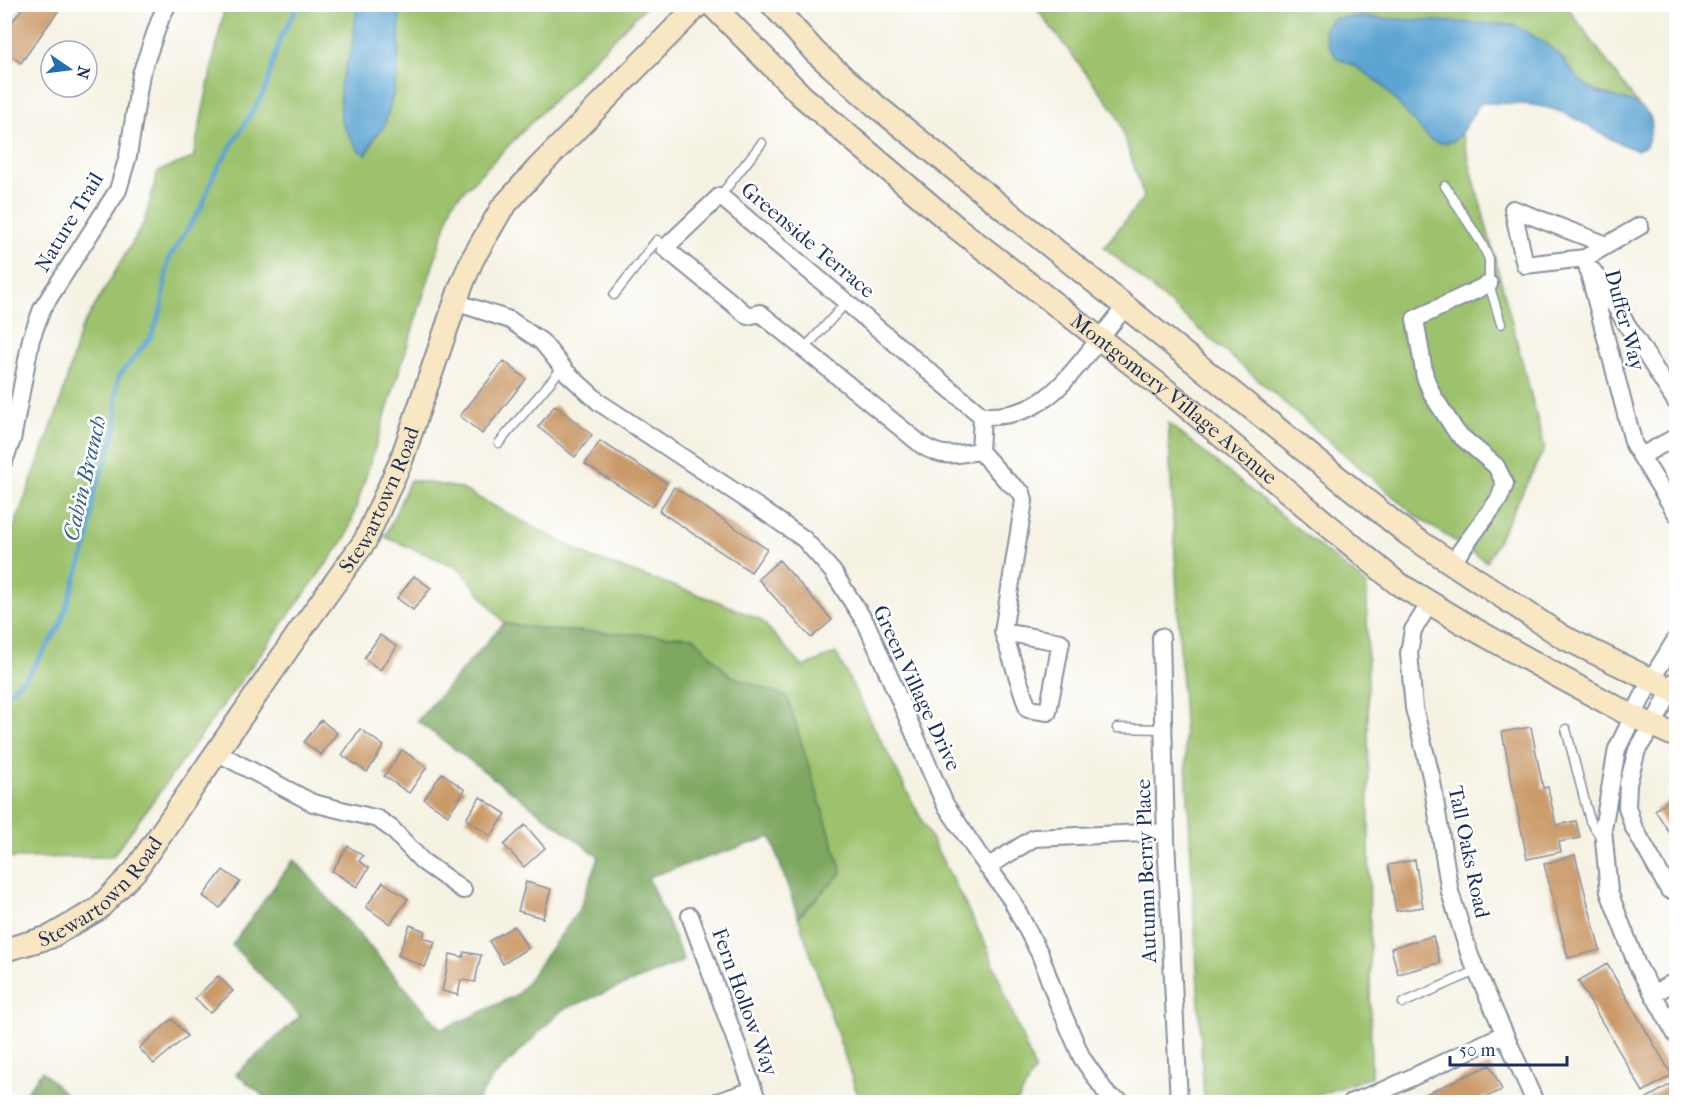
<svg xmlns="http://www.w3.org/2000/svg" width="1681" height="1107" font-family="'IM FELL French Canon',serif">
<style>
.green{fill:#9dc26d;stroke:#5c7866;stroke-width:1.5}
.forest{fill:#7ea860;stroke:#4c6c5f;stroke-width:1.5}
.water{fill:#5ba4d2;stroke:#3b6a98;stroke-width:1.5}
.lines{fill:none;stroke-linecap:round;stroke-linejoin:round}
.stream{stroke:#5ba4d2;stroke-width:4.5}
.building{fill:#ca9a69}
.lane-casing{stroke:#8890a0;stroke-width:11}
.street-casing{stroke:#8890a0;stroke-width:20}
.secondary-casing{stroke:#8890a0;stroke-width:26}
.lane{stroke:#fff;stroke-width:8}
.street{stroke:#fff;stroke-width:16}
.secondary{stroke:#f9e7c3;stroke-width:22}
.labels{text-anchor:middle;stroke-width:5;stroke-linejoin:round;paint-order:stroke}
.street-label{font-size:21px;fill:#1b2f5e;stroke:#fff}
.water-label{font-size:22px;font-style:italic;fill:#355e8c;stroke:#fff}
</style>
<rect width="100%" height="100%" fill="#fff"/>
<filter id="ink" filterUnits="userSpaceOnUse"><feTurbulence type="fractalNoise" baseFrequency=".0167" numOctaves="2"/><feDisplacementMap in="SourceGraphic" scale="12" xChannelSelector="R" yChannelSelector="G"/><feConvolveMatrix kernelMatrix="1 2 1 2 8 2 1 2 1" color-interpolation-filters="sRGB"/></filter>
<filter id="wash" filterUnits="userSpaceOnUse"><feTurbulence type="fractalNoise" baseFrequency=".008" numOctaves="4" result="noise"/><feDisplacementMap in="SourceGraphic" scale="24" xChannelSelector="R" yChannelSelector="G"/><feGaussianBlur stdDeviation="1.35" result="paint"/><feColorMatrix in="noise" values="0 0 0 0 0 0 0 0 0 0 0 0 0 0 0 0 0 1.4 0 .05"/><feComposite in="paint" operator="in"/></filter>
<g filter="url(#wash)">
<rect width="100%" height="100%" fill="#f5f2e3"/>
<path class="green" d="M225 5H647L453 202 347 536 112 857 8 858 5 859V551L59 407 80 331 144 223 158 171 193 158Z
M1034 5H1566L1639 106 1596 91 1581 83 1559 55 1337 58 1355 66 1380 83 1406 111 1452 142 1462 134 1545 448 1487 562 1417 517 1104 247 1144 197 1117 114Z
M1168 423 1367 585 1371 1077 1298 1102H1204Z
M410 480 460 488 592 558 717 601 761 620 803 667 836 653 986 945 1035 1070 1017 1102H860L798 917 842 872 787 697 729 675 693 637 549 630 504 623 459 568 385 537Z"/>
<path class="forest" d="M504 623 549 630 694 637 729 675 787 697 842 872 798 917 771 837 648 877 684 961 562 1010 492 1079 476 1102H271L236 1074 300 1016 232 945 294 859 441 1029 471 1017 518 994 579 910 599 857 417 721Z
M42 1071 73 1102H19Z"/>
<path class="water" d="M357 5H398L400 17 398 69 393 95 384 127 375 137 367 154 359 151 341 122 340 85 352 47Z
M1358 17 1513 25C1530 33 1546 42 1559 55 1571 68 1578 83 1595 91 1610 98 1639 99 1649 115 1655 125 1650 136 1646 146L1637 150C1609 142 1587 122 1561 112 1536 102 1506 104 1481 103 1464 122 1462 151 1431 141L1380 83 1355 66 1337 58 1328 44 1324 28 1334 18Z"/>
<g class="lines">
<path class="stream" d="M4 696 28 675 59 628 88 542 94 493 116 429V398L118 377 151 337 162 307 168 260 202 206 214 174 265 91 280 39 299 4"/>
</g>
<g id="blocks">
<path class="building" d="M25 4H63L21 63 4 51V33Z
M504 361 526 379 482 434 460 416Z
M555 405 592 435 575 457 538 427Z
M600 441 667 483 652 507 585 464Z
M674 487 767 549 751 572 659 511Z
M779 560 832 620 811 638 758 579Z
M414 576 431 588 413 610 397 598Z
M380 635 397 647 380 670 364 658Z
M321 720 337 733 321 755 304 742Z
M1531 727 1543 788 1548 787 1556 825 1576 821 1580 838 1559 842 1561 852 1527 859 1502 732Z
M360 729 384 746 367 772 342 755Z
M402 750 427 767 409 793 384 776Z
M442 773 465 790 448 815 424 799Z
M1676 795V843L1655 810Z
M480 797 506 814 491 836 466 819Z
M525 825 545 848 524 867 504 845Z
M348 846 363 856 359 861 369 868 357 887 332 871Z
M1575 855 1600 950 1568 958 1544 864Z
M1415 860 1423 907 1396 911 1388 865Z
M223 870 240 882 220 908 203 896Z
M383 882 408 899 390 924 366 907Z
M526 882 551 889 543 918 518 911Z
M410 925 425 931 423 937 435 942 425 967 398 955Z
M514 926 528 948 503 964 489 941Z
M1433 936 1440 963 1398 974 1391 948Z
M464 952 481 955 475 982 461 980 458 995 442 991 450 954 463 957Z
M1607 964 1672 1075 1643 1092 1578 981Z
M218 976 233 991 210 1013 195 998Z
M172 1019 187 1036 154 1064 139 1048Z
M1490 1065 1502 1090 1475 1102H1408Z
M1676 1081V1102H1649L1647 1098Z"/>
</g>
</g>
<g filter="url(#ink)">
<use href="#blocks" fill-opacity="0" stroke="#8890a0" stroke-width="1.5"/>
<g class="lines">
<g class="lane-casing">
<path id="lane" d="M1445 186 1482 244 1489 259V284L1501 324
M720 196 762 143
M614 295 657 240 665 248
M805 348 846 303
M499 443 563 367
M1117 728 1163 729
M1566 729 1590 821 1600 836
M1403 1003 1476 971"/>
</g>
<g class="street-casing">
<path id="street" d="M1607 245 1513 209 1525 265 1585 258 1640 226
M1585 258 1634 445 1676 513
M1593 271 1676 402
M455 302 510 320 542 342 567 373 600 403 758 507 804 539 833 572 867 625 945 804 979 855 1011 899 1040 954 1056 998 1082 1058 1109 1097 1121 1102
M980 451 982 416
M1641 456 1676 437
M4 461 12 440 31 339 42 309 118 190 128 156 141 74 161 17 168 4
M1451 564 1499 499 1505 484 1496 466 1457 433 1433 396 1425 377 1415 319 1489 284
M1430 603 1413 630 1409 653 1414 708 1431 776 1450 892 1470 956 1535 1102
M1003 632 1028 709 1048 712 1061 642 1003 632 1024 501 1022 493 1006 480 980 451C956 454 945 459 923 446L760 313 748 316 665 248 720 196 982 416C1033 418 1055 394 1085 357 1099 340 1112 323 1126 306
M1161 637 1166 839 1179 1102
M1676 639 1651 680 1617 749 1603 829 1609 892 1637 965 1676 1035
M1676 680 1653 725 1637 750 1628 784 1627 807 1633 826 1669 890 1676 885
M218 753 313 803 378 819 392 829 422 861 463 890
M987 867 1034 838 1166 832
M690 916 758 1102
M1653 994 1676 981
M717 1102 753 1090
M1352 1102 1385 1090 1504 1034"/>
</g>
<g class="secondary-casing">
<g id="secondary">
<path id="s1" d="M711 4 802 96 957 228 1181 402 1397 583 1465 624 1556 675 1632 716 1676 736"/>
<path d="M772 4 815 52 875 105 1408 534 1563 637 1676 692"/>
<path id="s2" d="M4 950 50 937 98 909 135 871 298 634 365 541 401 461 460 289 472 260 502 208 538 168 699 4"/>
</g>
</g>
<use href="#lane" class="lane"/>
<use href="#street" class="street"/>
<use href="#secondary" class="secondary"/>
</g>
</g>
<g class="labels">
<g class="street-label">
<text transform="translate(69 222) rotate(-59)" y="7">Nature Trail</text>
<text transform="translate(808 240) rotate(40)" y="7">Greenside Terrace</text>
<text transform="translate(1625 320) rotate(75)" y="7">Duffer Way</text>
<text dy="7" stroke="none"><textPath href="#s1" startOffset="609">Montgomery Village Avenue</textPath></text>
<text dy="7" stroke="none"><textPath href="#s2" startOffset="602">Stewartown Road</textPath></text>
<text transform="translate(917 688) rotate(65)" y="7">Green Village Drive</text>
<text transform="translate(1469 852) rotate(78)" y="7">Tall Oaks Road</text>
<text transform="translate(1146 871) rotate(-92)" y="7">Autumn Berry Place</text>
<text dy="7" stroke="none"><textPath href="#s2" startOffset="116">Stewartown Road</textPath></text>
<text transform="translate(745 1002) rotate(70)" y="7">Fern Hollow Way</text>
</g>
<g class="water-label">
<text transform="translate(84 478) rotate(-77)" y="8">Cabin Branch</text>
</g>
</g>
<rect width="1681" height="1107" fill="none" stroke="#fff" stroke-width="24"/>
<g transform="translate(69 69) rotate(104)"><circle r="28" fill="#ffffff" stroke="#a4acbf" stroke-width="1.5"/>
<path d="M0-4.5L10 22L0 15L-10 22Z" fill="#1f6fb2"/>
<text y="-9" font-size="16" font-weight="bold" text-anchor="middle" fill="#1b2f5e">N</text>
</g>
<path d="M1450 1056v9h117v-9" fill="none" stroke="#1b2f5e" stroke-width="3"/>
<text x="1459" y="1056" font-size="18" fill="#1b2f5e" stroke="#ffffff" stroke-width="4.5" paint-order="stroke">50 m</text>
</svg>
